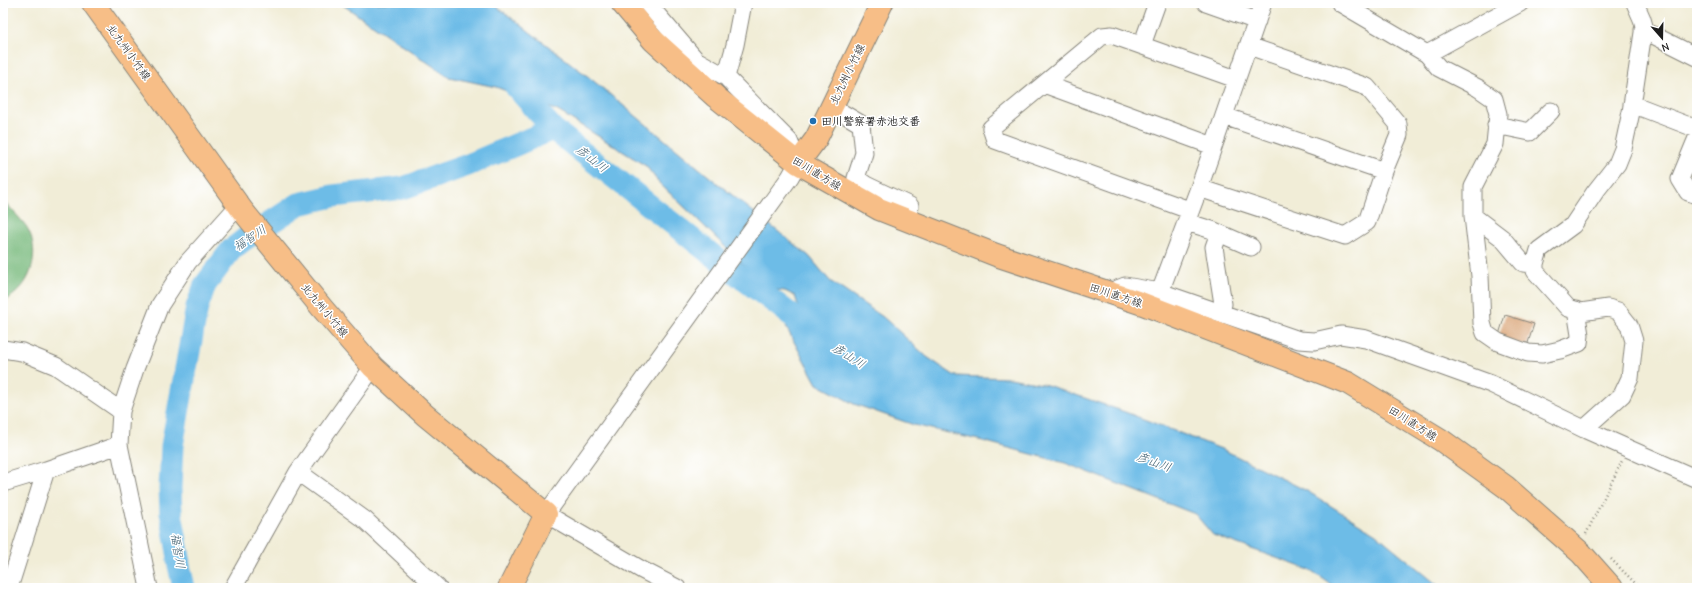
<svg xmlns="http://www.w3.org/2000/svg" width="1700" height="591" font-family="'Comic Neue','Klee One',sans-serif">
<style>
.forest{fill:#78ba7d;stroke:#4a6b4c}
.water{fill:#6dbce7;stroke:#446c82}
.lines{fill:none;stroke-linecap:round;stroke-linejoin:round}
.river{stroke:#6dbce7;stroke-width:23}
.building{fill:#d69b69}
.minor-casing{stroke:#86847a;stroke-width:19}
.major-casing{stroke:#86847a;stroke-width:24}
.path{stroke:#86847a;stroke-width:2.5;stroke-dasharray:1 3;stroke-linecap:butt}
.minor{stroke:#fff;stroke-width:17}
.major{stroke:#f7be87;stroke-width:22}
.poi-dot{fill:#1f6fb2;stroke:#fff;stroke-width:1.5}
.labels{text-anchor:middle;stroke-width:3;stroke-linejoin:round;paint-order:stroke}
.street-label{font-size:11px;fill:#1c1c1c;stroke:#fff}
.poi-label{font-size:11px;font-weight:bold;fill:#1c1c1c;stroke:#fff;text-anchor:start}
.water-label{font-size:12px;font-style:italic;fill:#3c5c6d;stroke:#fff}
</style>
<rect width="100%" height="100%" fill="#fff"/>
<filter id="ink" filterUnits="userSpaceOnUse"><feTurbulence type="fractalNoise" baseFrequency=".025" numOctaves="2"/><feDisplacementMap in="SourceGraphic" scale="8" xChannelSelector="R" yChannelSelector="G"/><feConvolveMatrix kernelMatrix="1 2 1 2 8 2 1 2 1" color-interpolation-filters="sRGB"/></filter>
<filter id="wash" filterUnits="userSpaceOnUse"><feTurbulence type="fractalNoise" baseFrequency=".012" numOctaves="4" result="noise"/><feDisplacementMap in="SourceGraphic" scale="16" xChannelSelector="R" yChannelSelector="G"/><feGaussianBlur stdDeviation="0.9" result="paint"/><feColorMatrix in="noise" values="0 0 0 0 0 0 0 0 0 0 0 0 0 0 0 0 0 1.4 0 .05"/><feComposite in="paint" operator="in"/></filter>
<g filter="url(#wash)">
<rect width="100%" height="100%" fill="#f1edd7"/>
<path class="forest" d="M3 200C10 208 19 217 26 226 36 241 36 263 27 279 22 289 12 296 3 303Z"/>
<path class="water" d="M340 3H492L590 78 717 183 809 256 830 281 883 317 927 357 955 376 1010 378 1047 385 1125 412 1224 450 1307 491 1376 534 1441 588H1336L1312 571 1213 535 1195 514 1065 463 983 441 914 425 854 404 817 384 786 327 800 311 795 296 785 291 768 289 695 217 660 184 646 166 558 111 496 87 449 77Z"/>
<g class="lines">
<path class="river" d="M508 74 517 88 553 129 725 265 819 336
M184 588 178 561 179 558 171 513 170 488 172 446 197 307 205 285 231 250 245 239 299 204 333 196 403 188 468 165 553 129"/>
</g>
<g id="blocks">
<path class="building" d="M1505 315 1534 324 1527 346 1498 338Z"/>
</g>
</g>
<g filter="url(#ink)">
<use href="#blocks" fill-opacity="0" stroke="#86847a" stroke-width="1"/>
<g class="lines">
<g class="minor-casing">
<path id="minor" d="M647 3 696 60 726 77 789 141 798 163 790 177 546 514 642 570 677 588
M1206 3 1257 21
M1340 3 1427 54 1439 68 1478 88 1494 99 1498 114 1495 144 1473 187V216L1502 238 1523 263 1535 264
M1643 30 1697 57
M1142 45 1157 3
M1427 54 1520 3
M726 77 735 45 743 3
M1044 84 1213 146
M1632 104 1697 129
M832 107 861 124 864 153 856 178 866 185 910 206 906 219
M1224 116 1384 171
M1496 125 1530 132 1551 111
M1697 138 1680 179 1688 192 1697 195
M1199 188 1345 236 1367 222 1384 171 1399 135 1398 124 1367 87 1249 46
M1189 210 995 140 991 128 1102 36 1112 35 1236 79
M1473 216 1480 276 1482 323 1485 333 1498 342 1528 353 1542 354 1560 350 1579 343 1580 335 1576 310
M1186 222 1212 230 1251 247
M1219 233 1214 247 1223 304 1221 313
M1160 292 1199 188 1263 3
M1107 293 1125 286 1160 292 1299 340 1314 341 1341 335 1366 339 1491 384 1584 429 1697 479
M3 349 22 352 56 366 121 411
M1584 429 1622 395 1630 378 1634 341 1629 325 1618 311 1608 308 1581 312 1568 308 1535 271V264L1539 250 1573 225 1595 192 1617 164 1623 149 1631 112 1644 26 1642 19 1635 3
M298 472 365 520 438 588
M3 483 46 470 119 445
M9 588 46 470
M149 588 119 445 121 411 135 369 160 305 188 262 240 204
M233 588 298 472 373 367"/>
</g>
<g class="major-casing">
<path id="major" d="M93 3 242 210 322 308 373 367 425 415 546 514 509 588
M622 3 653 40 716 97 798 163 879 209 996 255 1143 304 1348 383 1441 440 1506 487 1581 553 1612 588
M798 163 816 139 882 3"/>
</g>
<path class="path" d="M1586 534 1622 461
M1611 559 1640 588"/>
<use href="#minor" class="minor"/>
<use href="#major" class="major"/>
</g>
</g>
<circle class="poi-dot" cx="813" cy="121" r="4"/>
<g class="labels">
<g class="street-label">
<text transform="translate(129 52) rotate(54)" y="4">北九州小竹線</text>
<text transform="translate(847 74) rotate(-64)" y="4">北九州小竹線</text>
<text transform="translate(817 173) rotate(31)" y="4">田川直方線</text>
<text transform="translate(1116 295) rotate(18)" y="4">田川直方線</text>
<text transform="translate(325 310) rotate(50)" y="4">北九州小竹線</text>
<text transform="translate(1413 423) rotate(32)" y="4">田川直方線</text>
</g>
<g class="poi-label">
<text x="821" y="125">田川警察署赤池交番</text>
</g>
<g class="water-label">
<text transform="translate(592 159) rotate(38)" y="4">彦山川</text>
<text transform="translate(250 238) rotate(-34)" y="4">福智川</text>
<text transform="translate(849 356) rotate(32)" y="4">彦山川</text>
<text transform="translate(1154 462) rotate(20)" y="4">彦山川</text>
<text transform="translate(178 551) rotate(81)" y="4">福智川</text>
</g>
</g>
<rect width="1700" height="591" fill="none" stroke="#fff" stroke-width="16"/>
<g transform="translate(1662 38) rotate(160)" stroke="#ffffff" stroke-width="3" paint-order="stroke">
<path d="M0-3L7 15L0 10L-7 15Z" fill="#1c1c1c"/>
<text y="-6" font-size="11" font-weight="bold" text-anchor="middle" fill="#1c1c1c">N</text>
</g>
</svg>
